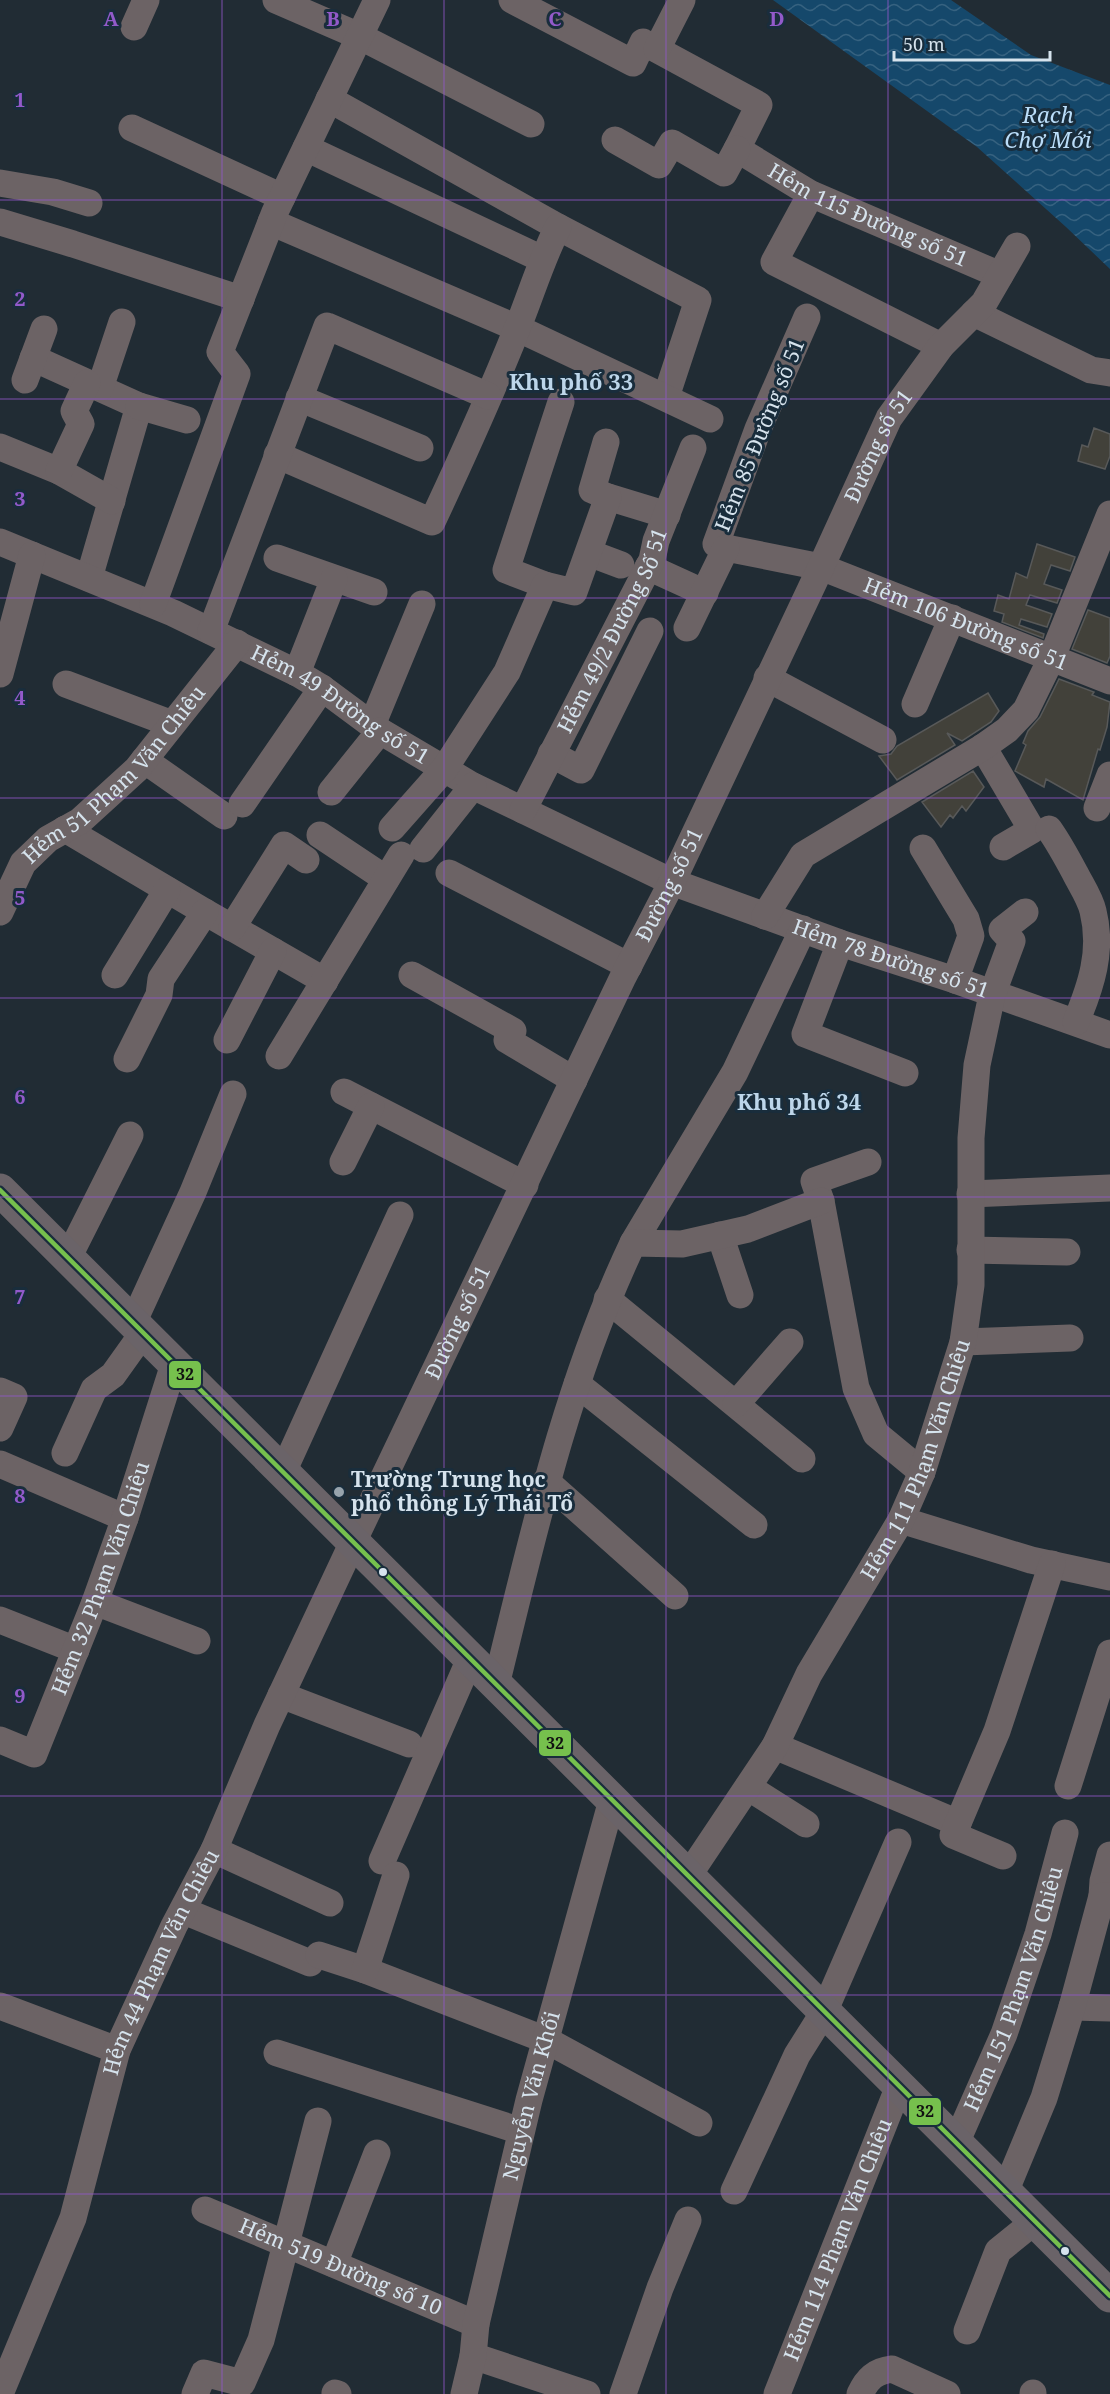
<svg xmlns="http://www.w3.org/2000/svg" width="1110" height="2394" font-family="'Noto Serif',serif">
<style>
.water{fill:url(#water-waves)}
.building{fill:#42413a;stroke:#585959;stroke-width:1.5}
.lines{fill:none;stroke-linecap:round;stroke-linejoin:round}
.minor{stroke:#6c6365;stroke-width:27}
.major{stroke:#6a6368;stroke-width:33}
.bus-1-casing{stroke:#192d3c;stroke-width:9}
.bus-1{stroke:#76c04d;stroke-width:4.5}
.grid{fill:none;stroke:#925aca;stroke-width:1.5;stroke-opacity:0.55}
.poi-dot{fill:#97a3ac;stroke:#192d3c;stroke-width:2}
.bus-dot{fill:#d6e3ed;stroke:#192d3c;stroke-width:2}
.labels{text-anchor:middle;stroke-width:6;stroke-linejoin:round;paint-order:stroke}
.street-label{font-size:21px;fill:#d6e3ed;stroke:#192d3c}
.poi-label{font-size:21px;font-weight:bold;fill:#d6e3ed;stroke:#192d3c;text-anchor:start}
.water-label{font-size:22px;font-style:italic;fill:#baddf9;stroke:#192d3c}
.neighbourhood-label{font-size:22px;font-weight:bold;fill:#bdd6ea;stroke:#192d3c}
.grid-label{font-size:20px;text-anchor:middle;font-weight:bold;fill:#925aca;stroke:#192d3c;stroke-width:6;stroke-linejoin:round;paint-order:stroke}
.line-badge{stroke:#192d3c;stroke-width:2}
.pale-badge-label{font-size:16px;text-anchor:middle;font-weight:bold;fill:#111}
</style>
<defs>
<pattern id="water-waves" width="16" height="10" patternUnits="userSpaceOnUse" patternTransform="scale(1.5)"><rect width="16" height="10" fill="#15486b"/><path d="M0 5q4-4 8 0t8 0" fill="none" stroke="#366280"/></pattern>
</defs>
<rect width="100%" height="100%" fill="#212c34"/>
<path class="water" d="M773 0H951L1031 55 1110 85V269L1066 227 977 147Z"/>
<path class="building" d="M1094 428 1110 434V456L1105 469 1078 461 1082 445 1088 447Z
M1037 544 1075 557 1070 571 1051 565 1044 584 1062 590 1057 603 1030 595 1026 605 1052 614 1047 627 1021 619 1019 625 1044 634 1043 638 1002 622 1004 614 994 611 998 595 1009 599 1016 573 1027 578Z
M1088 610 1110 618V656L1107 663 1072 649Z
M1059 679 1094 692 1092 695 1110 702 1107 727 1100 750 1098 749 1083 800 1046 779 1044 787 1015 771 1026 745 1023 743 1028 731 1040 717Z
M988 693 999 711 991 722 962 741 947 733 955 745 897 780 879 756 891 754 897 746Z
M973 771 984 787 966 811 962 806 953 818 950 815 941 827 922 802Z"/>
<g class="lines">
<g class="minor">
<path d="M276 0 359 36 531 124"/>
<path id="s1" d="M512 0 633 63 643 42 759 105 737 149 811 194 1000 275"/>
<path d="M134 27 146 0"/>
<path d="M657 49 682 0"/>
<path d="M329 99 558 227 698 300 666 397"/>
<path d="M132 128 282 197"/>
<path d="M615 140 659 165 672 143 724 173 737 149"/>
<path d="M306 148 542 259"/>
<path d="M0 183 53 192 89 203"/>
<path d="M811 194 774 262 941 346"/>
<path d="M0 222 73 244 241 299"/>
<path d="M271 222 517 328 710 419"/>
<path d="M974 313 1091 370 1110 373"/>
<path id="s2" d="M807 317 758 429 716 544 726 548 821 567 1110 681"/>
<path d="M33 358 139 406 89 578"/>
<path d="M25 380 44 329"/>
<path d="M100 388 122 322"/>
<path d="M299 398 420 448"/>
<path d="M139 406 187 420"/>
<path d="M0 447 59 471 112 501"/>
<path d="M277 455 432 522C462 458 491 394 517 329 531 295 541 260 558 227"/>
<path d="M59 471 81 424 74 411 87 383"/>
<path d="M608 497 667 515"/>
<path id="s3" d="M0 542 173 613 297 673 322 688 380 731 473 786 672 882 840 943 955 980 1110 1035"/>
<path d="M589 553 621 565"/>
<path d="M277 558 374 592"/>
<path d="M648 567 705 593"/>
<path d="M545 585 506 570 561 402"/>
<path d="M153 604 237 374 220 352 275 212 377 0"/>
<path d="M687 628 726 548"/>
<path d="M211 631 327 326 488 396"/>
<path d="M297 673 334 579"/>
<path d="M0 674 32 555"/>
<path d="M767 678 883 740"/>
<path d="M66 684 172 724"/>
<path d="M915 704 952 618"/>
<path d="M372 725 422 604"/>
<path d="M983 747 1032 830 1003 847"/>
<path d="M551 754 581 770 650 631"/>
<path d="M144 760 224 816"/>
<path d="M331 792 380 731"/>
<path d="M242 804 322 688"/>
<path d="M1097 808 1110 775"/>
<path id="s4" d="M523 810 652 560 656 541 693 448"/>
<path d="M392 828 445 768 507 672 545 585 574 592 608 497 592 490 606 442"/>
<path d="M65 829 205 912 325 981"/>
<path d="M1049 829C1059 843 1067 858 1075 873 1081 885 1090 898 1093 911 1103 951 1091 986 1076 1022"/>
<path d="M320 835 386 879"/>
<path d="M923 848 966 919 971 936 955 980"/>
<path d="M423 849 473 786"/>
<path d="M449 873 629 966"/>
<path id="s5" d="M0 912 23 863 48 839 80 821 137 769 237 643"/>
<path d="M765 916 803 855 983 747 1007 730 1026 710 1052 657 1110 514"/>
<path d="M232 928 284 845 306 860"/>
<path d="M840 943 805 1034 905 1073"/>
<path d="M115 975 167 890"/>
<path d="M412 975 513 1031 507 1040 574 1080"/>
<path d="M227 1040 273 951"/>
<path d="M279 1056 401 855"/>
<path d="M127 1059 159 995 161 979 205 912"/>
<path d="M344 1092 525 1185"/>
<path d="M343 1162 371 1106"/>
<path d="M868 1162 814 1181 821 1201 856 1388 876 1434 922 1472"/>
<path d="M970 1194 1110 1188"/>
<path d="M720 1235 740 1295"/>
<path d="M633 1243 735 1072 803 929"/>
<path d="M970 1250 1067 1252"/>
<path d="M68 1258 130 1135"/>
<path d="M607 1299 802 1459"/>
<path d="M133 1323 193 1192 233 1094"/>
<path d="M963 1342 1070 1338"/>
<path d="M577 1384 754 1525"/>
<path d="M0 1391 14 1397 0 1428"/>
<path d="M736 1404 790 1342"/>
<path d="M65 1453 94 1389 113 1375 143 1333"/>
<path d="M0 1464 125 1518"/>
<path d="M283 1472 400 1215"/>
<path d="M546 1481 675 1596"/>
<path d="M901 1520 1031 1560 1110 1577"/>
<path d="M95 1602 197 1641"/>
<path d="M0 1620 76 1650"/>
<path d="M496 1685C533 1535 566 1384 633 1243L682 1244 748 1229 821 1201"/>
<path d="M281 1695 409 1744"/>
<path id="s6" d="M0 1740 34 1754 95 1602 125 1518 174 1364"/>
<path d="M775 1746 958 1823"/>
<path d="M1068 1786 1110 1653"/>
<path d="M748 1787 806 1824"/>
<path d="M214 1850 330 1903"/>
<path d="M1003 1856 953 1835 997 1731 1052 1564"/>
<path d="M382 1861 470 1659"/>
<path id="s7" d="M688 1876 775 1746 809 1674 901 1520 922 1472 963 1342 971 1285V1138L977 1065 992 995 1012 941 1002 930 1025 912"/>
<path d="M1102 1896 1103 1881 1110 1855"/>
<path d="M184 1911 310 1963"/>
<path d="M319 1955 365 1970 546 2040 699 2123"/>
<path d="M365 1970 396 1875"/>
<path d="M0 2006 117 2050"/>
<path d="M1072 2007 1110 2008"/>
<path d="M277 2053 521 2131"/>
<path id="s8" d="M956 2143 1004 2034 1038 1934 1065 1833"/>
<path d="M734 2191 797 2055 824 2012 898 1842"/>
<path d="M1005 2192 1044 2098 1072 2007 1102 1896H1110"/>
<path id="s9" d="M205 2210 476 2324"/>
<path d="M334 2264 377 2153"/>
<path d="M967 2331 998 2251 1035 2221"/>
<path d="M473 2356 587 2394"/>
<path d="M335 2393 338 2394"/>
<path id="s10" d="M0 2394 73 2218 117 2050 174 1926 214 1850 267 1725 353 1542 623 977 672 882 821 567 889 418 941 346 984 303 1017 246"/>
<path d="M195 2394 204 2373 242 2383 261 2340 318 2121"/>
<path id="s11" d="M464 2394 473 2356 476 2324 529 2100 612 1800"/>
<path d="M623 2394 660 2288 688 2220"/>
<path id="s12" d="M777 2394 899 2086"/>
<path d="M860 2394C867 2379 875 2371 892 2369L947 2394"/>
<path d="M1033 2394V2393"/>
</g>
<path class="major" d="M0 1190 1110 2296"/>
<g class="bus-1-casing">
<path id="bus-1" d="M0 1190 1110 2296"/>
</g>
<use href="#bus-1" class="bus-1"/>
</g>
<path class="grid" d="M222 0V2394M444 0V2394M666 0V2394M888 0V2394M0 200H1110M0 399H1110M0 598H1110M0 798H1110M0 998H1110M0 1197H1110M0 1396H1110M0 1596H1110M0 1796H1110M0 1995H1110M0 2194H1110"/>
<circle class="poi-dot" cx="339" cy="1492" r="6"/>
<g class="bus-dot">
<circle cx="383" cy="1572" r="5"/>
<circle cx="1065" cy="2251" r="5"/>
</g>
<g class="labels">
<g class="street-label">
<text dy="7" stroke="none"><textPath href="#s1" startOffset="488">Hẻm 115 Đường số 51</textPath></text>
<text transform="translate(760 435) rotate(-68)" y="7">Hẻm 85 Đường số 51</text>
<text dy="7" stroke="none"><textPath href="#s10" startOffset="2140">Đường số 51</textPath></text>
<text dy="7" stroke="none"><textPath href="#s2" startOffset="508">Hẻm 106 Đường số 51</textPath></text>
<text dy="7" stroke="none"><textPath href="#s4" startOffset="201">Hẻm 49/2 Đường Số 51</textPath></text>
<text dy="7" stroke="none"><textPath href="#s3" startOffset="378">Hẻm 49 Đường số 51</textPath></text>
<text dy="7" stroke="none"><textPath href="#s5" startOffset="182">Hẻm 51 Phạm Văn Chiêu</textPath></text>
<text dy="7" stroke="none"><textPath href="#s10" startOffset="1654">Đường số 51</textPath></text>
<text dy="7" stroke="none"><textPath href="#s3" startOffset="987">Hẻm 78 Đường số 51</textPath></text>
<text dy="7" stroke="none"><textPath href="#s10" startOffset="1168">Đường số 51</textPath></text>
<text dy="7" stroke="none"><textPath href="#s7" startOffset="477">Hẻm 111 Phạm Văn Chiêu</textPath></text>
<text dy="7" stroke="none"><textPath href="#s6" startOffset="225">Hẻm 32 Phạm Văn Chiêu</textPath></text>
<text dy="7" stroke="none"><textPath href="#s10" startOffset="462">Hẻm 44 Phạm Văn Chiêu</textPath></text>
<text dy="7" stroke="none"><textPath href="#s8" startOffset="165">Hẻm 151 Phạm Văn Chiêu</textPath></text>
<text dy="7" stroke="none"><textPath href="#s11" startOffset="306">Nguyễn Văn Khối</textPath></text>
<text dy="7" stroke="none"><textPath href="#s12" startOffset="166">Hẻm 114 Phạm Văn Chiêu</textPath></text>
<text dy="7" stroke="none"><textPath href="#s9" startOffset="147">Hẻm 519 Đường số 10</textPath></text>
</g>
<g class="poi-label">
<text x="351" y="1487">Trường Trung học<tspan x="351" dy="24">phổ thông Lý Thái Tổ</tspan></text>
</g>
<g class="water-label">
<text x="1048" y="123">Rạch<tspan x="1048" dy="25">Chợ Mới</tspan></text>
</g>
<g class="neighbourhood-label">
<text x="571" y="390">Khu phố 33</text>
<text x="799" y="1110">Khu phố 34</text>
</g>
</g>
<g class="grid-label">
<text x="111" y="26">A</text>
<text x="333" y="26">B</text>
<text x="555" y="26">C</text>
<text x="777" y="26">D</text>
<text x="20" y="107">1</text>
<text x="20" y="306">2</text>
<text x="20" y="506">3</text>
<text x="20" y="705">4</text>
<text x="20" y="905">5</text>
<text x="20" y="1104">6</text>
<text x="20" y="1304">7</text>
<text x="20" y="1503">8</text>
<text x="20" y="1703">9</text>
</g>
<g class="line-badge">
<rect x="168" y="1360" width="34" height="29" rx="6" fill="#76c04d"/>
<rect x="538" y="1729" width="34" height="28" rx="6" fill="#76c04d"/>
<rect x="908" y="2097" width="34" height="29" rx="6" fill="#76c04d"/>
</g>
<g class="pale-badge-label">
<text x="185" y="1380">32</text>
<text x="555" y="1749">32</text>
<text x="925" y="2117">32</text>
</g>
<path d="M894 51v9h156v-9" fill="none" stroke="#d6e3ed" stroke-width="3"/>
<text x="903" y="51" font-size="18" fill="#d6e3ed" stroke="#192d3c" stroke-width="4.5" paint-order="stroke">50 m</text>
</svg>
